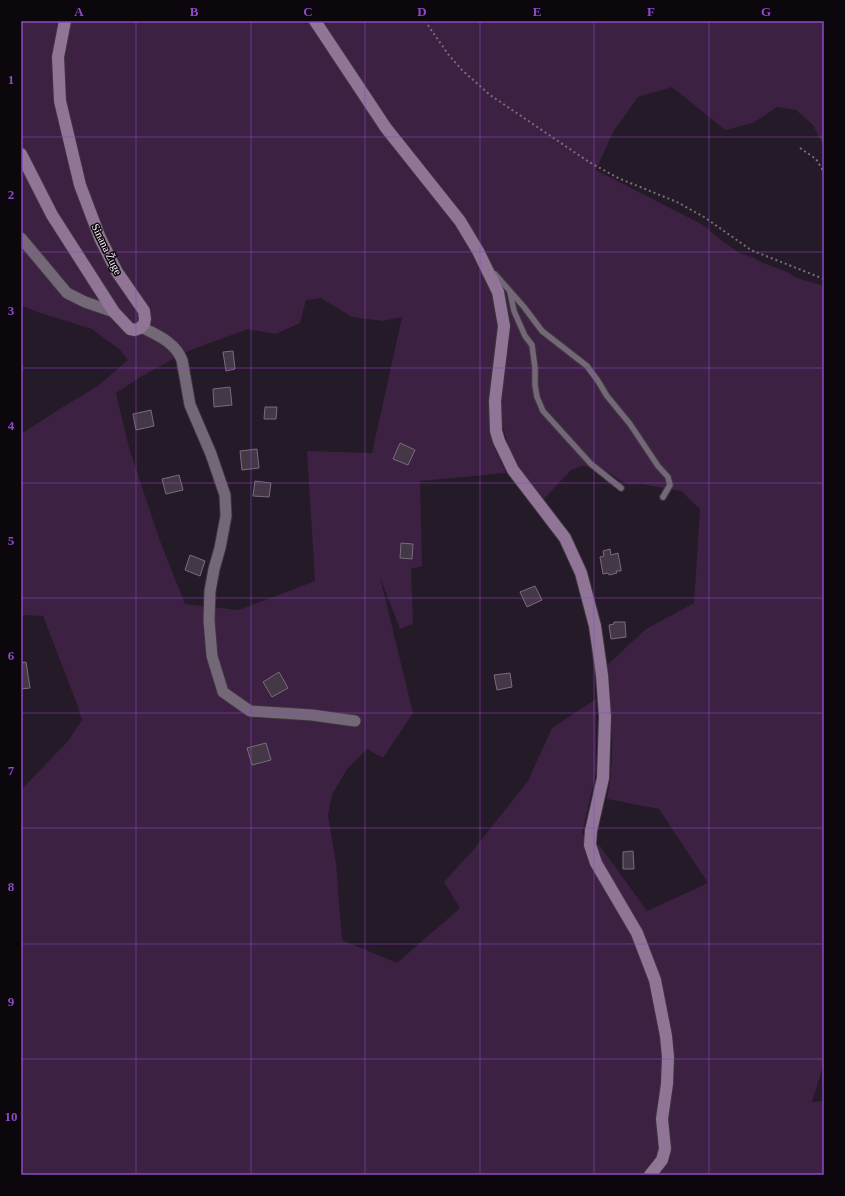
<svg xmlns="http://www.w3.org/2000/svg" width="845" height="1196" font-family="Georgia,serif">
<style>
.green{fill:#3d2142;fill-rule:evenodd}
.building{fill:#443846;stroke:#796c7c}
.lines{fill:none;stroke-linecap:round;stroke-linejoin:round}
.lane-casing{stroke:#3d343e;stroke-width:8}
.street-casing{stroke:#3d343e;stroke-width:13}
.secondary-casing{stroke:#3d343e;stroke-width:14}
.path{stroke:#796f7a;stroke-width:2;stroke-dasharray:2 3;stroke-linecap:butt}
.lane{stroke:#746777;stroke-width:5.5}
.street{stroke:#746777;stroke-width:11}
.secondary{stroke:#907596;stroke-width:12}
.grid{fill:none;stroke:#8e4ac8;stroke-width:1;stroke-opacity:0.55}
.labels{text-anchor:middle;stroke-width:3;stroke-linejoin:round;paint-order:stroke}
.street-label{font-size:11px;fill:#faf2fb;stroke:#0b070c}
.neatline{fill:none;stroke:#8e4ac8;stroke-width:1.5}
.grid-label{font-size:13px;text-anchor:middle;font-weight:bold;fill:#8e4ac8}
</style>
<rect width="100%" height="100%" fill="#251a27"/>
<path class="green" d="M21 21H824V147L813 125 796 110 777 107 753 123 725 130 672 87 638 97 613 132 596 170 703 225 721 240 741 254 752 257 761 262 785 271 797 278 824 286V1063L812 1102 824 1101V1175H21V789L23 788 68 741 82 720 77 704 43 616 21 615V434L66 405 98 386 128 360 120 350 92 329 37 312 21 305ZM321 298 352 317 383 321 402 317 372 453 307 451 315 581 239 610 185 604 160 541 129 448 116 393 142 376 188 351 248 329 276 334 300 323 306 300ZM502 424 509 447 519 466 542 501 571 470 582 466 602 468 620 480 629 485 641 484 681 491 700 509 694 603 646 629 608 664C611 709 616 755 607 799L659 809 708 883 647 911 600 846 582 834 596 772V699L552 728 528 781 474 849 444 882 460 908 397 963 342 940 336 863 328 815 332 795 347 769 367 749 383 758 413 713 380 577 400 629 413 624 411 569 422 566 420 481 506 473 495 449 491 433Z"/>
<path class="building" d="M233 351 235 369 226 371 223 352Z
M230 387 232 405 214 407 213 389Z
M265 407H277L276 419H264Z
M151 410 154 426 136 430 133 414Z
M400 443 415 450 408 465 393 459Z
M257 449 259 468 242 470 240 451Z
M179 475 183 490 166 494 162 479Z
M255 481 271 483 269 497 253 496Z
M401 543 413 544 412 559 400 558Z
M610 549 611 555 618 553 621 569V571H616L617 573 609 575 608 573 603 574 600 557 604 556 603 551Z
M190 555 205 561 200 576 185 570Z
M535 586 542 600 527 607 520 592Z
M614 622H625L626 637 611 639 609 625 614 624Z
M26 662 30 688 21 689V663Z
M279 672 288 688 272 697 263 682Z
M510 673 512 687 497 690 494 675Z
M266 743 271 760 252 765 247 748Z
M633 851 634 869H623V852Z"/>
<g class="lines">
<g class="lane-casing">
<path id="lane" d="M495 274 524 307 542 331 587 366 598 381 607 396 630 424 658 466 668 477 670 485 663 497
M510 292 514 311 525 336 532 345 535 368V385L537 397 543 411 591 464 621 488"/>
</g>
<g class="street-casing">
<path id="street" d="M21 238 67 293 85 302 114 312
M141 327C157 335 175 342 182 360L190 405 211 454 225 495 226 516 220 548 214 569 210 591 209 620 212 656 223 692 250 711 312 715 355 721"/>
</g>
<g class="secondary-casing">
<path id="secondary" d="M315 21 386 128 460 221 478 251 498 292 504 326 495 401 496 431 499 441 513 470 565 538 581 573 595 626 602 675 605 717 603 778 591 831 590 845 596 863 637 933 655 980 666 1036 668 1057 667 1084 662 1119 665 1149 662 1160 650 1175
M21 154 52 215 114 312 130 329 135 330 140 328 144 324 145 319 144 311 117 272 100 238 80 185 60 101 58 57 65 21"/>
</g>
<path class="path" d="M425 21 448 54 462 70 490 95 589 162 618 178 677 202 704 217 751 250 824 279
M800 148 816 159 824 172"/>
<use href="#lane" class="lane"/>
<use href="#street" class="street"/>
<use href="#secondary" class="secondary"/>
</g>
<path class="grid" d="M136 21V1175M251 21V1175M365 21V1175M480 21V1175M594 21V1175M709 21V1175M21 137H824M21 252H824M21 368H824M21 483H824M21 598H824M21 713H824M21 828H824M21 944H824M21 1059H824"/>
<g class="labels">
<g class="street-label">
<text transform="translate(107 249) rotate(64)" y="4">Sinana Žuge</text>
</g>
</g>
<rect width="845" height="1196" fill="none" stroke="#0b070c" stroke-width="44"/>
<rect x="22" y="22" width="801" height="1152" class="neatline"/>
<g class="grid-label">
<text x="79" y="16">A</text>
<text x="194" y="16">B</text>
<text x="308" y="16">C</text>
<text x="422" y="16">D</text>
<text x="537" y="16">E</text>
<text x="651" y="16">F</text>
<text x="766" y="16">G</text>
<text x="11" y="84">1</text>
<text x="11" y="199">2</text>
<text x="11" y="315">3</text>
<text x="11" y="430">4</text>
<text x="11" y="545">5</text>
<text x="11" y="660">6</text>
<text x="11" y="775">7</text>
<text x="11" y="891">8</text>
<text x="11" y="1006">9</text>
<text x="11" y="1121">10</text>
</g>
</svg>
